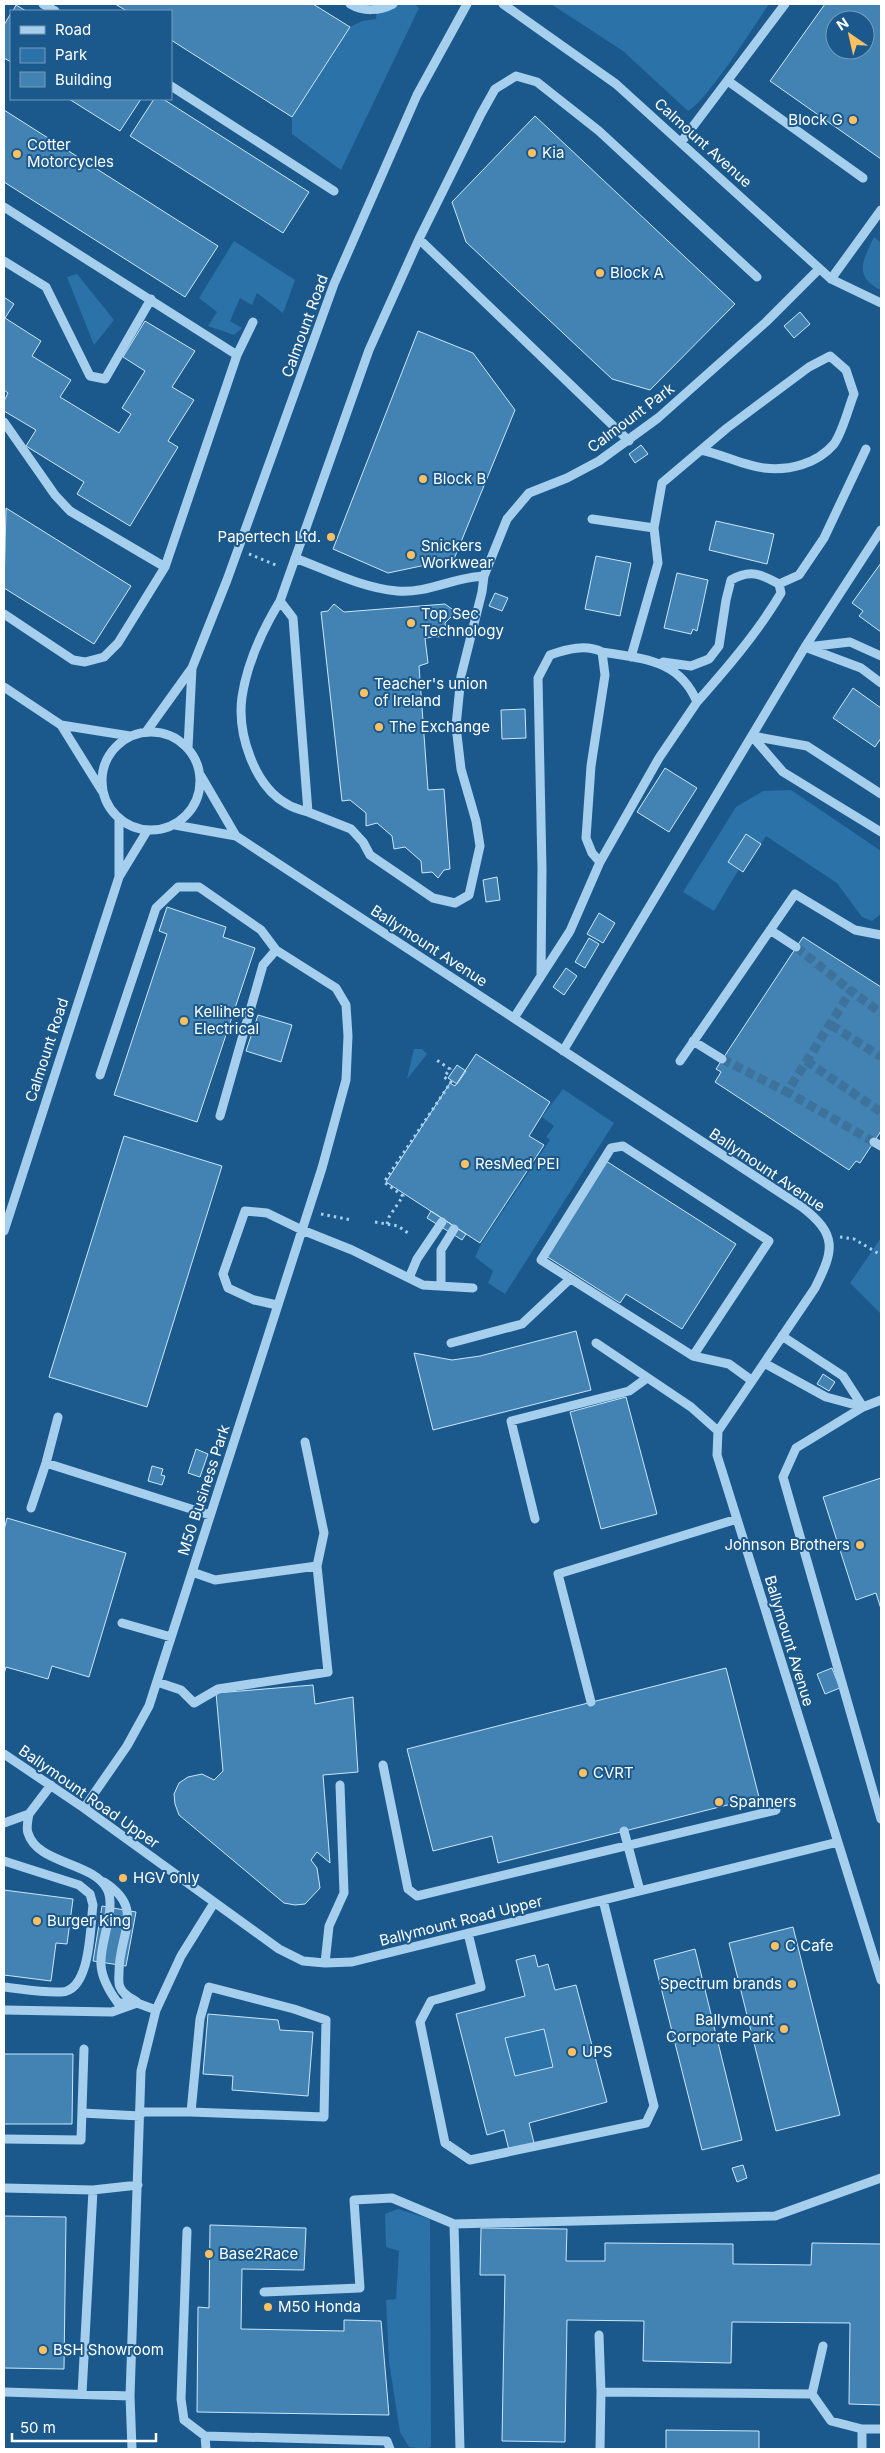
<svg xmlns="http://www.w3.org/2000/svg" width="885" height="2453" font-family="Inter,sans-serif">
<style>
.green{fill:#2a72a8}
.building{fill:#4383b4;stroke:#cce6fa;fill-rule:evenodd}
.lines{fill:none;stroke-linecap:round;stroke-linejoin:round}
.minor-tunnel{stroke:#3d729d;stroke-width:9;stroke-dasharray:9 4.5;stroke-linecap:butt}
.path{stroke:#a6ceed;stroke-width:3;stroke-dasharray:2.5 4;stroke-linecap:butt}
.minor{stroke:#a6ceed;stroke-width:9}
.poi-dot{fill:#ffc062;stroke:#1b598c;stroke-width:2}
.labels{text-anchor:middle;stroke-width:4;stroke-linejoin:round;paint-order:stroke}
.poi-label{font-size:15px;fill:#fff;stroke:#1b598c;text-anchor:start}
.street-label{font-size:15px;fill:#fff;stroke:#1b598c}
</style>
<rect width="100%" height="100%" fill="#1b598c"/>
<path class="green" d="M377 4H414L419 8 341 170 292 134V117L350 27 362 21 376 19Z
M551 4H769C754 26 707 101 688 111L623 51Z
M874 237 881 243V290C853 277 863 260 874 237Z
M234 241 295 280 283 313 257 293 252 305 240 298 230 321 242 328 234 335 208 326 217 312 199 298Z
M77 274 114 320 94 345 67 277Z
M791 790 881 851V914L872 921 862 917 837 883 766 836 761 844 746 835 739 869 714 911 683 892 736 807 763 791Z
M414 1049H422L427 1054 407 1079Z
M563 1089 614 1123 505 1294 488 1283 493 1271 475 1257 481 1244 550 1140 546 1137 554 1126 542 1117Z
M881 1238V1314L850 1283Z
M544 2029 553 2067 515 2076 505 2038Z
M398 2209 430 2219 431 2447 424 2449 409 2447 400 2432 389 2362 386 2300 396 2299 399 2251 386 2247 385 2214Z"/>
<path class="building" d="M115 4H313L350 27 292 117 171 40V11H127Z
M825 4H881V159L770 81ZM835 20H865V50H835Z
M16 5 26 11H13Z
M11 13V62L4 58V25Z
M69 99H141L120 131Z
M154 99H163L309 192 283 233 130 136Z
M4 110 218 246 185 297 4 182Z
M535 116 735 304 650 390 612 379 466 242 452 202Z
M4 297 14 304 5 318 41 341 32 356 71 380 60 397 119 433 131 414 122 408 145 371 123 357 145 321 195 351 172 387 194 400 168 441 178 447 130 526 77 494 84 482 26 446 36 430 4 411V401L8 393 4 390Z
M800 312 810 324 794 338 784 326Z
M418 331 473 353 515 410 454 559 388 573 333 549Z
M641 445 648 454 635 463 629 454Z
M6 508 131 586 94 644 4 588Z
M716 521 774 534 767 564 709 550Z
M596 556 631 563 620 616 585 609Z
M881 563V632L859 616 863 611 852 603Z
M677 573 708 580 697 631 693 629 691 634 664 628Z
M495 593 508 598 502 611 489 606Z
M334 604 344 612 445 604 456 612 445 623 447 636 425 638 428 663 419 666 428 790 444 789 450 869 444 870 438 878 432 872 422 873 421 861 405 847 394 849 392 836 377 823 366 826V813L350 800 342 801 321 612 328 611Z
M853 688 881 708V738L875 747 833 718Z
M525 709 526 738 502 739 501 710Z
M665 768 697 788 669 832 637 812Z
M746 834 761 844 743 872 728 862Z
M497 877 500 900 486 902 483 880Z
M167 907 226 927 223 937 255 948 197 1122 114 1095 167 934 159 931Z
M599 913 615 923 603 943 587 934Z
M803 937 881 987V1131L860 1163 856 1161 849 1170 715 1082 721 1072 716 1069Z
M589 938 599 944 585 968 575 962Z
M566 968 577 976 564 995 553 987Z
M258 1015 292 1025 281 1062 246 1051Z
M476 1054 550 1102 529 1136 544 1145 480 1243 386 1182 450 1083 455 1086Z
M457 1065 466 1071 457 1084 448 1078Z
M124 1136 222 1166 147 1407 49 1377Z
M606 1161 736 1244 682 1329 626 1294 620 1303 546 1256Z
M431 1211 466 1234 462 1240 427 1218Z
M576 1331 591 1390 433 1430 414 1353 452 1360 480 1356Z
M823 1374 835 1382 829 1391 817 1384Z
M626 1397 657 1514 601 1529 570 1412Z
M196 1449 208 1454 200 1477 188 1473Z
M152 1466 163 1469 161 1475 165 1476 162 1485 148 1481Z
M881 1478V1609L876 1593 856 1600 823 1497Z
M7 1518 126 1553 89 1677 52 1666 48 1679 6 1667 4 1674V1530Z
M726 1668 759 1797 498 1863 492 1836 433 1851 407 1749Z
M832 1668 840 1688 825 1694 817 1674Z
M313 1685 315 1704 353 1697 358 1772 323 1775 330 1863 317 1852 311 1860 317 1868 320 1888 305 1904 295 1905 284 1903 179 1815 175 1804 174 1794 179 1783 188 1777 202 1774 214 1780 223 1771 216 1693Z
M4 1890 73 1899 67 1944 56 1943 51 1981 4 1975Z
M102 1906 136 1912 126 1966 93 1961Z
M793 1927 840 2115 776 2131 729 1943Z
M695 1949 742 2140 702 2150 654 1960Z
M535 1955 538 1967 548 1964 555 1990 576 1985 607 2102 529 2123 534 2143 509 2150 504 2130 487 2135 456 2014 525 1996 516 1960ZM544 2029 553 2067 515 2076 505 2038Z
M208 2014 278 2020 280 2030 313 2032 308 2096 232 2090 233 2076 203 2074Z
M4 2054H73L72 2124H4Z
M743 2165 747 2178 737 2182 732 2168Z
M4 2216 66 2217 64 2369 4 2368Z
M210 2225 306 2228 304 2270 242 2269 241 2329 344 2331V2320L381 2321 389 2415 197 2412 198 2307 209 2308Z
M481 2228 567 2229 566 2261H605V2243L733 2244V2264L811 2265 812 2243 881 2244V2405L849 2404 850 2323 732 2322 731 2363 643 2361 644 2321 567 2320 565 2442 502 2441 505 2275H480Z
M666 2430 759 2431V2449H666Z"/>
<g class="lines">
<path class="minor-tunnel" d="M796 947 851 991
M831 1025 881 1057
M722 1059 787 1092
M806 1061 881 1112
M874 1142 787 1092 851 991 881 1013"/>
<path class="path" d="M249 554 278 566
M321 1214 352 1220
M375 1222 398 1226 408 1233
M387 1224 389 1217 403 1196 384 1182 451 1082 444 1077 450 1069 435 1059
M840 1237 854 1239 881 1255"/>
<path class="minor" d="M43 4 55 11
M350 4C363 12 380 11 393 4
M503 4 616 84 831 279 881 303
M728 81 863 178
M171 86 334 191
M682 141 785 4
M4 207 237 355
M419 239 629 441
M4 261 46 287 90 376 105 379 151 299
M831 279 881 210
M4 422 55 495 70 511 165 567
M592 519 654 528 658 563 631 657
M654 528 662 483 727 428 809 367 830 356 846 370 854 394C848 409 843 431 834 444 817 464 789 471 764 468 748 467 721 454 701 450
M295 558C327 570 362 588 397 591 426 594 455 577 484 576L507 519 529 493 567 478 599 461 658 418 766 322 819 269
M484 576 482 592 461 676 456 726 461 769 476 821 480 846 469 895 455 903 433 898 370 855 363 842 351 829 308 812 293 618 280 601 369 350 419 239 481 114 495 89 516 76 537 82 599 131 757 277
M779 584 799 575 824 538 866 449
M280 601C263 629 247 664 242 697 237 733 254 786 287 804 293 808 301 810 308 812
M4 614 73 660 85 662 104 657 118 643 165 567 237 355 253 322
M805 647 861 668 881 683
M807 647 850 642 881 656
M663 662 691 666 709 659 719 646 726 600 731 580C750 569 761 574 779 584L781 593C758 632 727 668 697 702
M4 687 61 725 130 736
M61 725 102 791
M102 781a49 49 0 1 1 98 0a49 49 0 1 1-98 0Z
M146 732 192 668 227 580 334 284 417 95 467 4
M752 736 783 772 881 832
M752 736 807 746 881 794
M188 748 192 668
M201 776 236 836
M175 825 236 836 802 1207C838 1235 834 1250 815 1288L718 1431 717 1455 881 1980
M119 877V819
M770 930 796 947
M541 976 542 869 538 678 550 655C567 649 586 644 602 652L605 675 591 766 586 838 592 853 600 862
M514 1018 570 931 600 862 659 758 697 702C679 659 643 659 602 652
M693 1041 722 1059
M563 1051 805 647 881 530
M680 1061 795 894 855 930 881 935
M220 1116 263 965 276 950
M874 1142 881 1146
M4 1231 119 877 147 831
M409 1278 417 1259 442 1222
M441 1286V1250L454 1229
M277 1305 254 1300 228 1288 223 1274 245 1211 267 1213 302 1230 352 1250 423 1285 473 1288
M782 1336 843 1376 863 1407
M451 1343 522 1324 570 1279
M596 1343 691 1407 718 1431
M693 1356 769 1241 623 1146 611 1148 541 1260 693 1356 729 1364 751 1380
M764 1363 826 1397 863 1407
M881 1400 863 1407 796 1448 783 1477 881 1819
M46 1463 210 1515
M31 1508 46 1463 58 1417
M535 1519 511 1421 629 1391 647 1378
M192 1572 215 1580 317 1566 324 1533 305 1442
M122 1623 171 1637
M157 1682 181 1690 194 1703 218 1689 328 1672 317 1566
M591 1702 558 1574 737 1519
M4 1754 84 1808 279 1949 303 1961 325 1963 352 1962 838 1842
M383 1765 408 1889 417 1896 776 1810
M84 1808 127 1746 149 1706 322 1168 346 1080 348 1036 346 1005 336 988 276 950 261 930 199 887H178L156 908 100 1075
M29 1814C28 1819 26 1828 28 1833 37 1864 93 1862 107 1889 117 1908 99 1944 101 1965 102 1979 109 1991 118 2003H137
M4 1823 29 1814 51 1785
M624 1831 640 1891
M4 1861 79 1885 90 1894 93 1905C90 1927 91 1991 61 1992 43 1993 22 1989 4 1987
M104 1882C146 1909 119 1933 119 1972 119 1976 118 1983 120 1987 123 1995 131 1998 137 2002
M468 1933 481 1987 431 2001 420 2022 445 2143 470 2160 646 2123 654 2106 603 1900
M325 1963 329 1926 344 1893 340 1785
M4 2010 112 2012 137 2003 156 2010
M140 2112H191L200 2019 209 1987 294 2009 326 2020 324 2117 191 2112
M82 2113 140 2116
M4 2139 81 2140 84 2049
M4 2188 93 2190 138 2185
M187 2231 181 2399 184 2420 205 2436 387 2441 390 2449
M264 2292 360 2288 354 2200 392 2198 454 2224
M599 2335 601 2392
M4 2392 130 2396
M82 2394 93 2190
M812 2394 823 2346
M205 2436 206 2449
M132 2449 130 2396 141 2071 156 2010 181 1956 214 1903
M460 2449 454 2224 775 2216 881 2178
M600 2449 601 2392 812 2394 831 2421 862 2429
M862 2449V2429H881"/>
</g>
<g class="poi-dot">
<circle cx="853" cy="120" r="5"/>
<circle cx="532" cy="153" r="5"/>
<circle cx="17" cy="154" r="5"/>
<circle cx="600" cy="273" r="5"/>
<circle cx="423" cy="479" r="5"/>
<circle cx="331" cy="537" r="5"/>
<circle cx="411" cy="555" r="5"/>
<circle cx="411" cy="623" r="5"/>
<circle cx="364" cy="693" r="5"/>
<circle cx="379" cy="727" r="5"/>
<circle cx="184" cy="1021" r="5"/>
<circle cx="465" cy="1164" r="5"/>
<circle cx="860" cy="1545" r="5"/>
<circle cx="583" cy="1773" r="5"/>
<circle cx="719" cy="1802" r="5"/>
<circle cx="123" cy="1878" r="5"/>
<circle cx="37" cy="1921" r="5"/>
<circle cx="775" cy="1946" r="5"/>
<circle cx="792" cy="1984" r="5"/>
<circle cx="784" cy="2029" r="5"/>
<circle cx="572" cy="2052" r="5"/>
<circle cx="209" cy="2254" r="5"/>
<circle cx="268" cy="2307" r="5"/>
<circle cx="43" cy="2350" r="5"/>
</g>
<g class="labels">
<g class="poi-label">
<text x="843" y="125" text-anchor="end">Block G</text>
<text x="27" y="150">Cotter<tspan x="27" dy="17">Motorcycles</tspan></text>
<text x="542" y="158">Kia</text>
<text x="610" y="278">Block A</text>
<text x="433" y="484">Block B</text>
<text x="321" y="542" text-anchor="end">Papertech Ltd.</text>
<text x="421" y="551">Snickers<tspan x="421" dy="17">Workwear</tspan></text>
<text x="421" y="619">Top Sec<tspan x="421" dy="17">Technology</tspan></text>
<text x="374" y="689">Teacher's union<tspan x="374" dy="17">of Ireland</tspan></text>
<text x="389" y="732">The Exchange</text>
<text x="194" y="1017">Kellihers<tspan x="194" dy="17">Electrical</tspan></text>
<text x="475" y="1169">ResMed PEI</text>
<text x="850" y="1550" text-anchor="end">Johnson Brothers</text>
<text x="593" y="1778">CVRT</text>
<text x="729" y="1807">Spanners</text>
<text x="133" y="1883">HGV only</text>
<text x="47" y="1926">Burger King</text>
<text x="785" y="1951">C Cafe</text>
<text x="782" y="1989" text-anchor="end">Spectrum brands</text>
<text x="774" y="2025" text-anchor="end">Ballymount<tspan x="774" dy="17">Corporate Park</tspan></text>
<text x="582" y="2057">UPS</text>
<text x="219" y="2259">Base2Race</text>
<text x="278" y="2312">M50 Honda</text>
<text x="53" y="2355">BSH Showroom</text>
</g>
<g class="street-label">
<text transform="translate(703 143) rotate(42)" y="5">Calmount Avenue</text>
<text transform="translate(305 326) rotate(-70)" y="5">Calmount Road</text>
<text transform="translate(631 418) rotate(-37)" y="5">Calmount Park</text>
<text transform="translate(429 946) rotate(33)" y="5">Ballymount Avenue</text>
<text transform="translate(47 1050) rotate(-72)" y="5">Calmount Road</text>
<text transform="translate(767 1170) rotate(34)" y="5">Ballymount Avenue</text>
<text transform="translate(204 1490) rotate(-72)" y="5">M50 Business Park</text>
<text transform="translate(789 1641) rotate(73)" y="5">Ballymount Avenue</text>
<text transform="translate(89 1797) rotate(35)" y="5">Ballymount Road Upper</text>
<text transform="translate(461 1921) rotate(-14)" y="5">Ballymount Road Upper</text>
</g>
</g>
<rect width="885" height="2453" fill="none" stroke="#ffffff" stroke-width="10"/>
<rect x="10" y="10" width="162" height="90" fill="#1b598c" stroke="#769bba"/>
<rect x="20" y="26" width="25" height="8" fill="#a6ceed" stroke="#769bba"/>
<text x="55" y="35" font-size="15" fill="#ffffff">Road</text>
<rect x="20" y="48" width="25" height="15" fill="#2a72a8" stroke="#769bba"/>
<text x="55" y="60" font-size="15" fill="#ffffff">Park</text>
<rect x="20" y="72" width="25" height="15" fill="#4383b4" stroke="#769bba"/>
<text x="55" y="85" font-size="15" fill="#ffffff">Building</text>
<g transform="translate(850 35) rotate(326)"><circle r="24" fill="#1b598c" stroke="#769bba"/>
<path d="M0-4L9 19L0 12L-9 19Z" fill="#ffc062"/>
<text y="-8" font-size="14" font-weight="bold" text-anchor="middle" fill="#ffffff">N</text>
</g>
<path d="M12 2433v8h144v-8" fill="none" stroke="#ffffff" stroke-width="2.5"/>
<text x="20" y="2433" font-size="15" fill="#ffffff" stroke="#1b598c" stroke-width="4" paint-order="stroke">50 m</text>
</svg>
